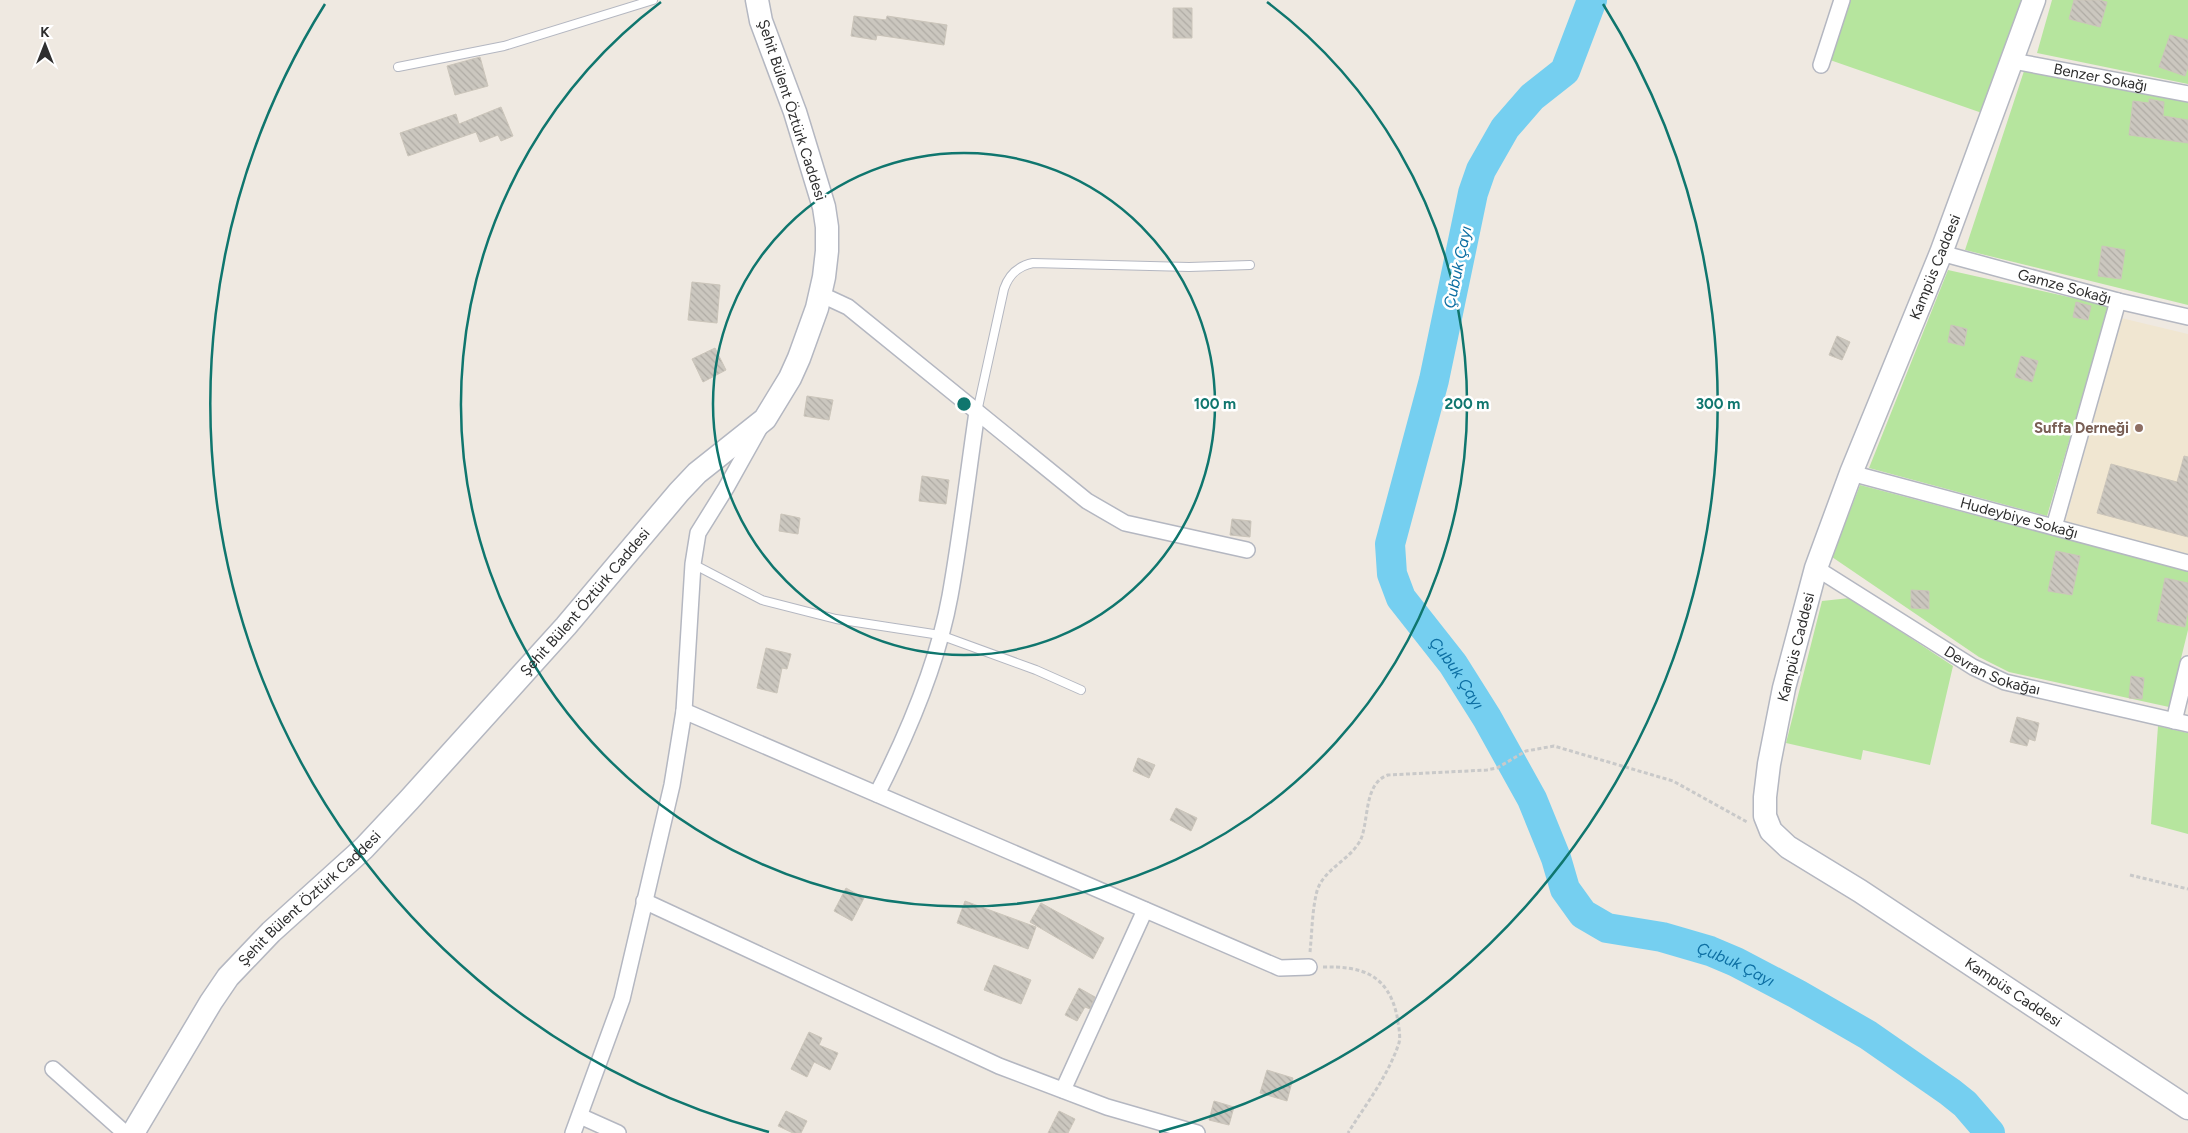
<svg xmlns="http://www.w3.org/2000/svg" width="2188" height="1133" font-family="Figtree,sans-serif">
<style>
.education{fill:#f0e6d1}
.garden{fill:#b6e59e}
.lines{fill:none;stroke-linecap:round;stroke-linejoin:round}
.river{stroke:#75cff0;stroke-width:30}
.building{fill:url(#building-back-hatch);stroke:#cbc5ba}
.lane-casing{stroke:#b4b7c1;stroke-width:10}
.street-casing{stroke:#b4b7c1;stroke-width:18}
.secondary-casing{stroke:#b4b7c1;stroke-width:25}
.path{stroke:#c9c9c9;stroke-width:3;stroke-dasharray:4 2.5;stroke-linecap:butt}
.lane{stroke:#fff;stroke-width:8}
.street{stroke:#fff;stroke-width:15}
.secondary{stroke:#fff;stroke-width:22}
.ring{fill:none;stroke:#0f766e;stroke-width:2.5}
.education-dot{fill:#8d6e63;stroke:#fff;stroke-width:2}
.labels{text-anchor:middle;stroke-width:5;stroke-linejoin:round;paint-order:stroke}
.street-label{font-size:15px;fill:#2e2e2e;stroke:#fff}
.education-label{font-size:15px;font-weight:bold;fill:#785e54;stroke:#fff;text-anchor:end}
.water-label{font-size:16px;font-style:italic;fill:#0d6fa3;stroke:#fff}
.centre{fill:#0f766e;stroke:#fff;stroke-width:2.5}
.ring-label{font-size:15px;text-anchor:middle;font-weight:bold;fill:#0f766e;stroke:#fff;stroke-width:5;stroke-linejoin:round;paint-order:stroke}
</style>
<defs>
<pattern id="building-back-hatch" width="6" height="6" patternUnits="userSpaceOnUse" patternTransform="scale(1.25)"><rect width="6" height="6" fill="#cbc7bf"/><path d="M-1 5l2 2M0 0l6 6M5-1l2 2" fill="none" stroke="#afaba4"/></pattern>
</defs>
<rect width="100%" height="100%" fill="#efe9e1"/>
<path class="education" d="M2121 318 2188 334V554L2065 523Z"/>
<path class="garden" d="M1850 0H2024L1982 113 1830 60Z
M2052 0H2188V84L2037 53Z
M2024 71 2188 101V305L1965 250Z
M1948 270 2109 306 2047 516 1869 468Z
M1860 485 2188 571V630L2169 707 2009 672 1979 657 1832 557Z
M1850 598 1953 666 1930 765 1863 750 1861 760 1786 743 1822 601Z
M2158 726 2188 733V834L2151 824Z"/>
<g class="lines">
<path class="river" id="s1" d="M1592 0 1565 71 1532 97 1505 128 1481 170 1473 193 1434 380 1390 544 1392 574 1401 598 1453 664 1487 718 1532 799 1556 858 1565 889 1583 914 1607 928 1662 937 1710 951 1736 962 1797 994 1868 1035 1950 1092 1965 1104 1990 1133"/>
</g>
<path class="building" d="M2074 0H2099L2107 2 2100 27 2069 19Z
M1173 8H1192V38H1173Z
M854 16 886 20 887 16 947 25 944 45 877 35 876 40 851 36Z
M2170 35 2188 40V67L2185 76 2159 67Z
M480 57 488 86 455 95 447 66Z
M2149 99 2164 102 2163 116 2188 120V143L2129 135 2133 101 2149 103Z
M501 107 513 136 501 141 498 135 480 142 476 132 408 156 400 133 456 114 459 124Z
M2102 246 2125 250 2121 279 2098 276Z
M692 282 720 285 717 323 688 320Z
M2076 302 2091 306 2088 320 2073 317Z
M1951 325 1967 329 1964 346 1948 342Z
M1837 336 1850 342 1842 360 1829 355Z
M715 348 726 370 703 382 692 359Z
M2021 356 2038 361 2032 382 2015 377Z
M807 396 833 400 829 420 804 416Z
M2184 456 2188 457V537L2097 513 2111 464 2177 482Z
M922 476 949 480 946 504 919 501Z
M781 514 800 518 798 534 779 531Z
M1232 519 1251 521 1250 537 1230 535Z
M2056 551 2080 556 2072 595 2048 591Z
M2165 578 2188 583V611L2185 627 2157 621Z
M1911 590 1929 591V609L1911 608Z
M766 648 791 654 787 669 782 668 777 693 757 688Z
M2131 676 2144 678 2142 699 2129 698Z
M2017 717 2039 723 2035 741 2029 739 2027 746 2010 742Z
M1138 758 1155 765 1149 778 1133 771Z
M1176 808 1197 818 1191 831 1170 820Z
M846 888 864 898 852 921 834 911Z
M965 901 1036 927 1028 949 957 923Z
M1041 903 1104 938 1093 959 1030 922Z
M994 965 1031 980 1021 1004 984 990Z
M1079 988 1095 997 1090 1009 1085 1007 1077 1021 1065 1015Z
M809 1032 822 1038 819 1045 838 1053 830 1070 814 1062 807 1077 791 1069Z
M1267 1070 1293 1078 1287 1101 1260 1093Z
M1214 1101 1234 1107 1229 1125 1209 1120Z
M786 1111 807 1121 801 1133H793L778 1126Z
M1059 1111 1075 1119 1068 1133H1048Z"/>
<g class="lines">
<g class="lane-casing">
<path id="lane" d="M398 67 504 46 653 0
M977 412 1004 289C1009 274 1018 266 1033 263L1189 267 1250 265
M693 564 762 600 836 619 940 635 1036 670 1081 690"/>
</g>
<g class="street-casing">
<g id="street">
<path id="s2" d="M2013 61 2188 94"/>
<path d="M1821 65 1842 0"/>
<path id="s3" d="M1941 253 2118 301 2188 317"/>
<path d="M820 294 848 307 1087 501 1125 523 1247 550"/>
<path id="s4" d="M1851 473 2188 563"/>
<path d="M2054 527 2118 301"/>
<path id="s5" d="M1816 568 1973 667 2005 682 2188 724"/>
<path d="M684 711 1280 968 1309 967"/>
<path d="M2174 721 2188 664"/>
<path d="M877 794C907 735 938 662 950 596 961 535 968 473 977 412"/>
<path d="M644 901 999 1066 1107 1107 1197 1133"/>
<path d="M53 1069 125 1133"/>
<path d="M1063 1090 1145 910"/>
<path d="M580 1116 618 1133"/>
<path d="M573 1133 622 999 672 785 684 711 693 564 698 533 726 488 759 429"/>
</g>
</g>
<g class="secondary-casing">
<g id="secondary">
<path id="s6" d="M2034 0 1941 253 1851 473 1816 568 1784 688 1769 764 1765 797V816L1771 831 1788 847 1860 891 2188 1108"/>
<path id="s7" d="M133 1133 211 1002 228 977 271 932 364 848 409 800 566 626 679 492 697 473 765 419 790 378 799 358 817 308 824 277 827 251V227L824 207 795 112 761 21 757 0"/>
</g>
</g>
<path class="path" d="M2130 875 2188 889
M1310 952C1312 933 1312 910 1317 891 1324 868 1351 860 1361 839 1369 819 1364 783 1388 775L1487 770 1497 768 1526 751 1554 746 1673 781 1747 822
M1323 967C1361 966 1388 974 1397 1016 1398 1024 1401 1035 1399 1043 1388 1076 1366 1104 1348 1133"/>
<use href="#lane" class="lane"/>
<use href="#street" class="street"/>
<use href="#secondary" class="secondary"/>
</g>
<g class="ring">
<circle cx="964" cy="404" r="251"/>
<path d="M1267 2A503 503 0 1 1 661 2"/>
<path d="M769 1132A754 754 0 0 1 325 4M1603 4A754 754 0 0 1 1159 1132"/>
</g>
<circle class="education-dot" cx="2139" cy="428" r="5"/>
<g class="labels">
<g class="street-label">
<text dy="5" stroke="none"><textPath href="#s2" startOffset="89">Benzer Sokağı</textPath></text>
<text transform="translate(792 110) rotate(72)" y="5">Şehit Bülent Öztürk Caddesi</text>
<text transform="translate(1935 267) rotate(-68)" y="5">Kampüs Caddesi</text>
<text dy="5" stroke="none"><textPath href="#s3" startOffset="128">Gamze Sokağı</textPath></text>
<text dy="5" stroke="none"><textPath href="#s4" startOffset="174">Hudeybiye Sokağı</textPath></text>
<text dy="5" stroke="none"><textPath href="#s7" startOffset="701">Şehit Bülent Öztürk Caddesi</textPath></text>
<text transform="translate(1796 647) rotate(-76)" y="5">Kampüs Caddesi</text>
<text dy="5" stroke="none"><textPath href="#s5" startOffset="205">Devran Sokağaı</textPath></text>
<text dy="5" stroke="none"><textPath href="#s7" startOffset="296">Şehit Bülent Öztürk Caddesi</textPath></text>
<text dy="5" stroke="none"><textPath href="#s6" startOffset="1170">Kampüs Caddesi</textPath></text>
</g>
<g class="education-label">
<text x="2129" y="433">Suffa Derneği</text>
</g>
<g class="water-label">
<text transform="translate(1457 267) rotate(-78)" y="6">Çubuk Çayı</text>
<text dy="6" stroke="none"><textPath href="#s1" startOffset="742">Çubuk Çayı</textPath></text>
<text dy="6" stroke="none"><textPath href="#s1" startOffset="1178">Çubuk Çayı</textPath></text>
</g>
</g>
<circle cx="964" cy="404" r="8" class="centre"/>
<g class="ring-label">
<text x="1215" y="409">100 m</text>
<text x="1467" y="409">200 m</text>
<text x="1718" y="409">300 m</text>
</g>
<g transform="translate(45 45)" stroke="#ffffff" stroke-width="4" paint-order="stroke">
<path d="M0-4L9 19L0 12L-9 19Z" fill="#2e2e2e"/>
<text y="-8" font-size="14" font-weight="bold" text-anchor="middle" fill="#2e2e2e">K</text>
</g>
</svg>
